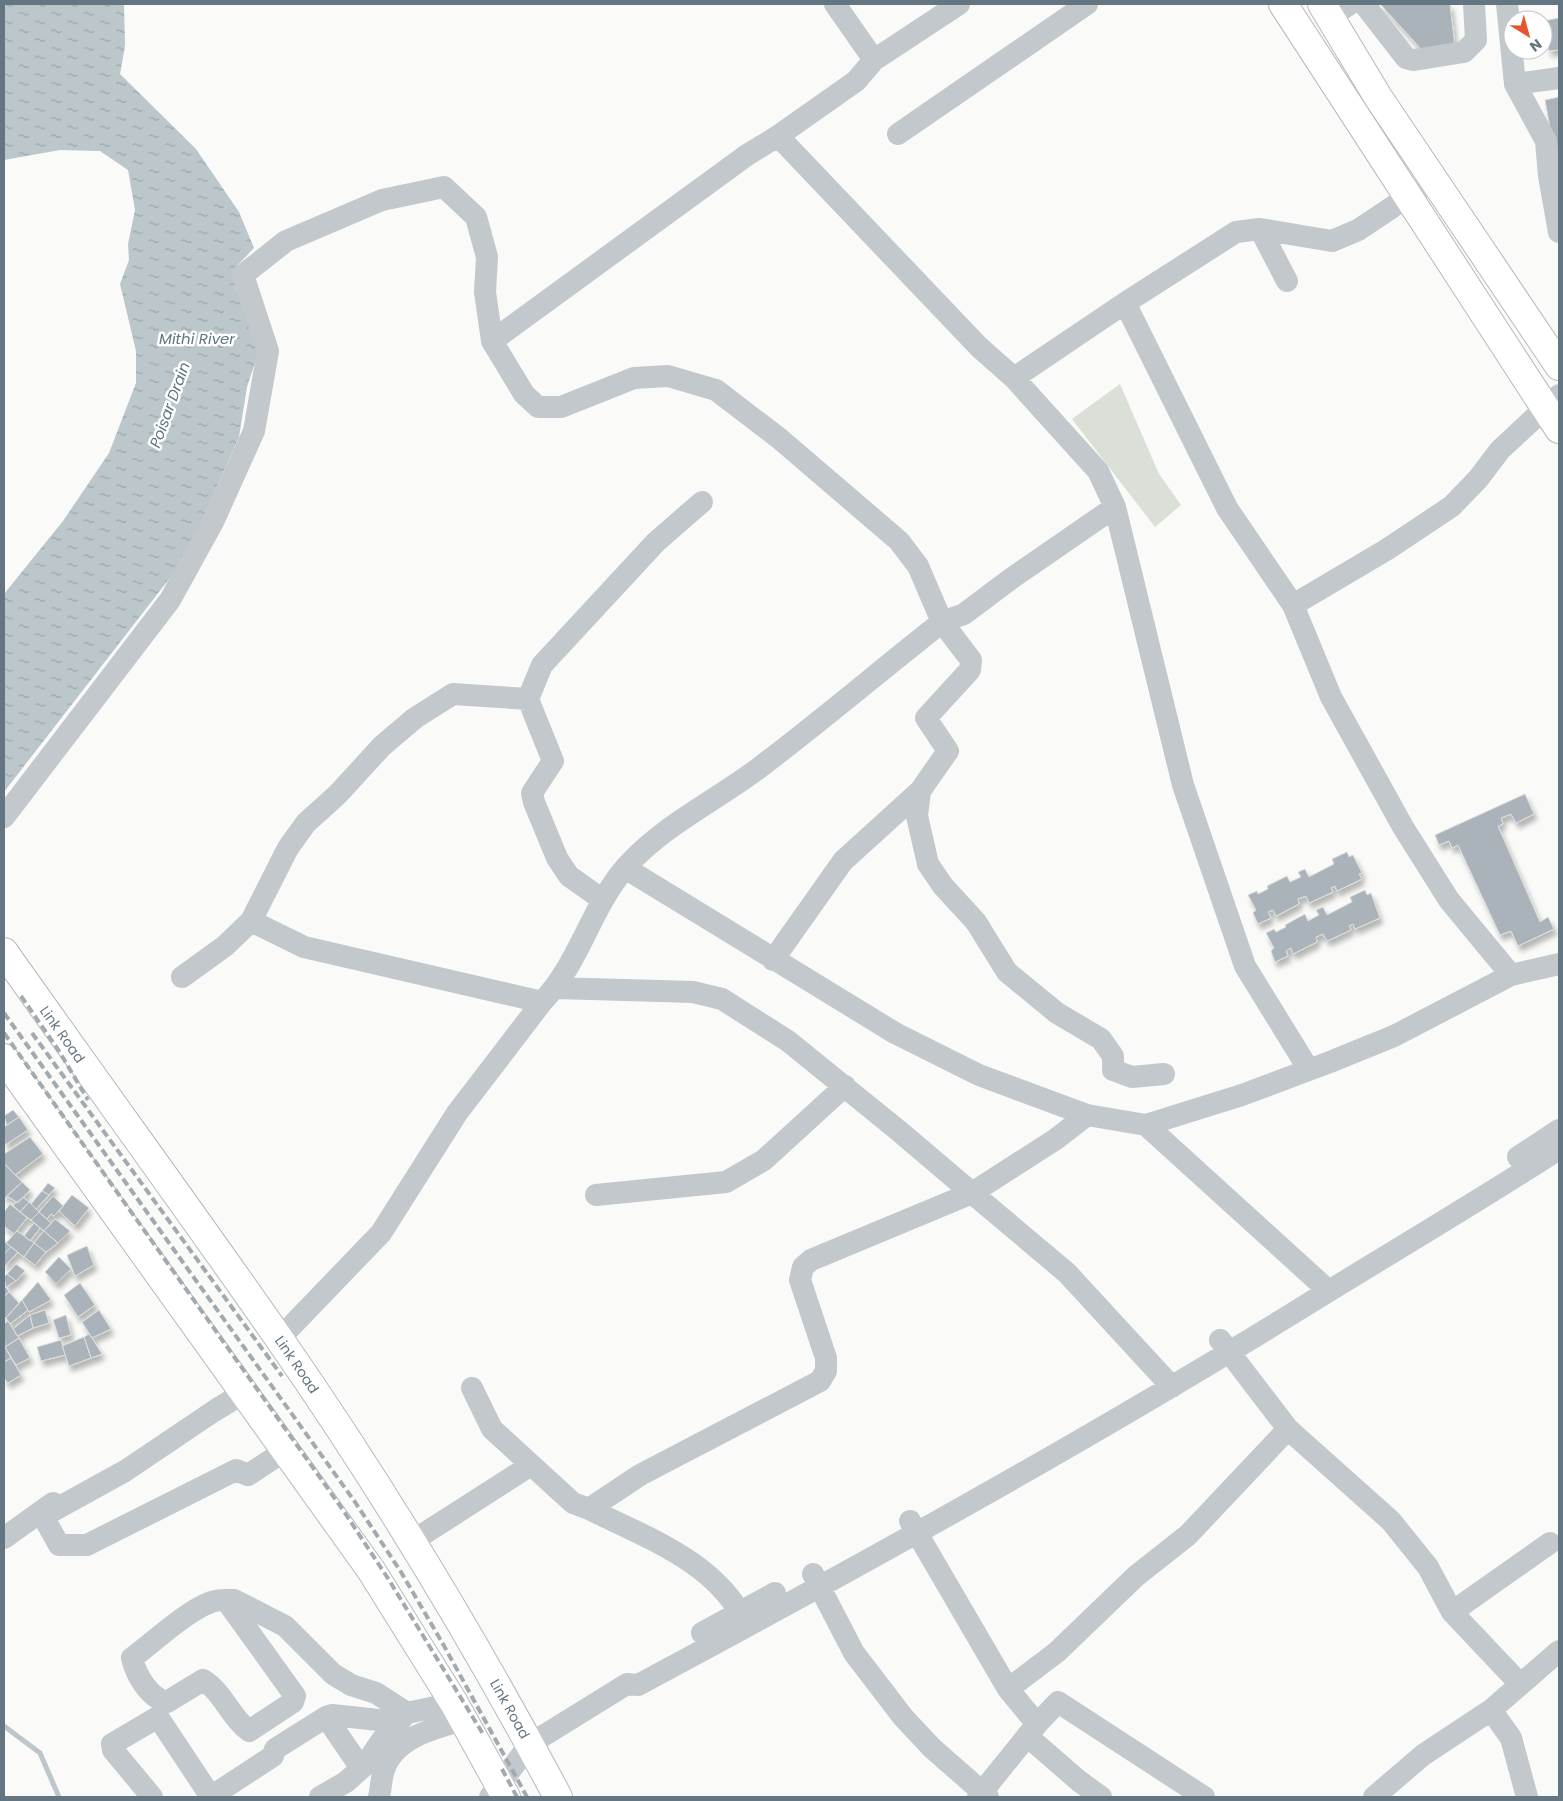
<svg xmlns="http://www.w3.org/2000/svg" width="1563" height="1801" font-family="Poppins,sans-serif">
<style>
.park{fill:#dadfd7}
.water{fill:url(#water-ripples)}
.lines{fill:none;stroke-linecap:round;stroke-linejoin:round}
.stream{stroke:#bbc7cb;stroke-width:5}
.building{fill:#aab3b9;stroke:#dcdcda;filter:url(#shadow)}
.major-casing{stroke:#b5babe;stroke-width:30}
.minor{stroke:#c3c8cc;stroke-width:22}
.major{stroke:#fff;stroke-width:28}
.rail{stroke:#a2aab0;stroke-width:4;stroke-dasharray:8 4;stroke-linecap:butt}
.labels{text-anchor:middle;stroke-width:5;stroke-linejoin:round;paint-order:stroke}
.street-label{font-size:14px;fill:#657683;stroke:#fff}
.water-label{font-size:15px;font-style:italic;fill:#60757c;stroke:#fff}
</style>
<defs>
<pattern id="water-ripples" width="26" height="14" patternUnits="userSpaceOnUse" patternTransform="scale(1.25)"><rect width="26" height="14" fill="#bbc7cb"/><path d="M2 4q2-2 4 0t4 0M15 11q2-2 4 0t4 0" fill="none" stroke="#9ca6aa"/></pattern>
<filter id="shadow"><feDropShadow dx="3" dy="5.5" stdDeviation="2.5" flood-color="#0004"/></filter>
</defs>
<rect width="100%" height="100%" fill="#fafaf8"/>
<path class="park" d="M1120 384 1159 474 1181 505 1155 527 1072 419Z"/>
<path class="water" d="M4 4H124L125 46 120 74 196 149 239 212 254 248 233 270 236 290 252 296 261 344 247 387 239 437 200 525 176 570 4 792V594L63 521 109 453 136 383V351L120 284 129 260 128 244 135 210 128 170 100 151 60 150 4 160Z"/>
<g class="lines">
<path class="stream" d="M4 1726 40 1753 59 1797"/>
</g>
<path class="building" d="M1380 4H1450L1455 47 1421 49Z
M1559 18V50L1549 51 1543 21Z
M1559 97V177L1545 100Z
M1525 794 1534 814 1516 823 1511 814 1501 818 1503 824 1498 826 1540 922 1548 917 1554 929 1518 946 1511 931 1500 935 1458 845 1452 848 1449 841 1439 845 1435 835Z
M1347 852 1349 857 1353 855 1362 873 1359 874 1362 879 1337 891 1335 886 1331 888 1333 892 1309 903 1306 896 1298 899 1299 904 1276 916 1273 910 1268 912 1271 918 1258 924 1253 913 1256 910 1248 895 1257 891 1258 894 1268 889 1267 886 1287 876 1290 882 1301 877 1298 872 1305 869 1309 877 1334 864 1332 859Z
M1365 890 1367 895 1371 893 1380 918 1355 929 1353 924 1349 926 1351 930 1327 941 1323 934 1316 937 1317 942 1293 954 1291 948 1286 951 1288 956 1275 962 1271 951 1274 948 1266 933 1274 929 1276 932 1286 927 1285 925 1305 914 1308 921 1319 915 1316 910 1323 907 1327 915 1352 902 1350 897Z
M13 1110 19 1117 7 1125 4 1116Z
M19 1117 28 1130 5 1145 4 1127Z
M30 1137 43 1154 15 1175 4 1163V1154Z
M4 1163 22 1182 4 1199Z
M22 1182 30 1190 18 1203 7 1196Z
M48 1183 55 1188 49 1195 42 1191Z
M42 1191 49 1195 36 1209 31 1204Z
M72 1195 89 1208 75 1226 59 1211Z
M53 1196 63 1206 54 1216 51 1214 47 1219 39 1212Z
M23 1197 29 1202 20 1212 13 1205Z
M29 1202 39 1212 31 1220 20 1212Z
M10 1204 27 1218 14 1234 4 1226V1212Z
M39 1212 51 1223 44 1231 31 1220Z
M55 1219 70 1231 58 1243 44 1231Z
M34 1223 40 1228 30 1241 24 1236Z
M17 1231 34 1243 24 1257 6 1243Z
M44 1231 58 1243 46 1252 34 1243Z
M4 1241 11 1247 4 1254Z
M34 1243 46 1252 35 1265 24 1257Z
M87 1246 94 1265 75 1276 67 1255Z
M11 1247 18 1252 4 1267V1254Z
M59 1257 71 1269 56 1284 45 1272Z
M16 1264 25 1271 16 1281 7 1274Z
M7 1274 16 1281 6 1287 4 1277Z
M38 1282 51 1300 29 1312 22 1300Z
M80 1283 95 1305 78 1317 64 1295Z
M6 1287 9 1292 4 1296V1289Z
M9 1292 19 1303 6 1318 4 1316V1296Z
M22 1300 28 1310 10 1324 6 1318Z
M45 1310 49 1323 33 1328 30 1315Z
M99 1310 111 1329 92 1338 82 1322Z
M30 1315 33 1328 17 1336 13 1329Z
M66 1315 71 1335 59 1338 53 1320Z
M8 1321 19 1338 5 1347 4 1324Z
M89 1334 92 1338 102 1354 91 1358 84 1337Z
M84 1337 91 1358 69 1366 62 1346Z
M19 1338 30 1358 16 1365 5 1347Z
M61 1340 65 1355 41 1361 37 1347Z
M5 1347 11 1358 4 1362V1348Z
M11 1358 21 1375 8 1383 4 1378V1362Z"/>
<g class="lines">
<g class="major-casing">
<g id="major">
<path d="M1283 4 1559 429"/>
<path d="M1322 4 1378 97 1559 366"/>
<path id="s1" d="M4 952C95 1081 188 1208 278 1337 380 1484 474 1639 558 1797"/>
<path d="M4 1058 371 1570 454 1703 506 1797"/>
</g>
</g>
<path class="minor" d="M835 4 874 60
M1364 4 1406 58 1414 60 1464 52 1476 40 1474 4
M1507 4 1515 84 1546 141 1549 176 1559 232
M1330 17 1350 4
M1515 84 1559 78
M898 134 1087 4
M778 136 856 81 874 60 959 4
M1433 180 1358 230 1332 241 1260 229 1236 232 1125 303 1227 508 1293 605 1331 697 1403 827 1449 900 1511 975
M1260 229 1287 281
M1014 378 1125 303
M1115 507 1183 785 1245 966 1309 1070
M1293 605 1386 550 1452 506 1478 479 1500 450 1559 395
M4 817 170 600 213 522 254 431 268 351 243 275 286 241 382 200 444 187 476 217 487 257 485 292 492 341 524 394 538 407H561L634 378 668 376 716 390 780 439 899 541 918 566 942 622 971 660 970 670 926 718 948 751 920 791 917 816 928 864 943 886 976 922 1007 972 1057 1013 1101 1039 1113 1056V1070L1132 1077 1164 1074
M625 868 895 1033 979 1075 1087 1115
M603 900 569 876 557 858 534 802 532 793 553 761 528 699 542 665 656 542 702 502
M251 921 304 947 542 1002
M773 960 843 861 920 791
M182 977 225 946 251 921 288 848 306 823 338 794 382 746 415 718 453 694 528 699
M1146 1125 1087 1115 1056 1139 972 1193 1067 1273 1172 1387
M1518 1157 1559 1130
M596 1195 726 1182 764 1160 845 1086
M1320 1283 1146 1125 1242 1095 1330 1062 1394 1036 1511 975 1559 964
M279 1339 381 1233 457 1113 542 1002C579 964 591 907 626 867 662 826 715 801 759 768 821 721 881 670 942 622L964 614 1012 578 1115 507 1098 471 1014 378 979 347 778 136 747 155 492 341
M1220 1340 1288 1429 1391 1521 1428 1567 1452 1612 1520 1684
M472 1388 492 1429 573 1503 589 1509 640 1475 820 1381 826 1371V1358L800 1280 803 1267 811 1260 972 1193 899 1131 788 1041 722 999 693 992 556 988
M245 1392 214 1411 125 1471 47 1514 45 1520 59 1545H87L236 1470 248 1475 286 1450
M589 1509C647 1538 718 1562 747 1626
M910 1521 1008 1689 1057 1652 1136 1576 1188 1535 1288 1429
M4 1538 53 1503
M411 1542 531 1465
M813 1574 854 1653 903 1717 932 1748 988 1797
M226 1600 295 1696 293 1702 249 1731C230 1717 223 1692 203 1680L167 1702C149 1698 136 1675 132 1658 155 1641 185 1612 211 1602 218 1599 227 1600 234 1600L285 1626 333 1674 351 1685 376 1693 407 1713 454 1703
M1452 1612 1550 1543
M702 1633 775 1593
M326 1717 332 1715 397 1722
M1037 1724 1058 1702 1204 1797
M1027 1736 1079 1781 1101 1797
M152 1797 113 1750 112 1744 158 1717 209 1794H215L273 1756 275 1749 326 1717 361 1768
M320 1797 346 1782 365 1765 382 1740 407 1713
M379 1797C381 1789 381 1778 384 1770 394 1738 434 1728 463 1720
M490 1797 530 1744 627 1684 638 1685C858 1567 1077 1446 1290 1315 1380 1259 1471 1206 1559 1149
M978 1797 1037 1724 1008 1689
M1374 1797 1423 1755 1491 1710
M1527 1797 1511 1738 1491 1710 1559 1651"/>
<use href="#major" class="major"/>
<path class="rail" d="M21 996 59 1051 88 1100
M4 1013 355 1502 401 1572 443 1644 527 1797
M4 1033 343 1510 389 1580 483 1734
M32 1033 282 1376
M502 1769 517 1797"/>
</g>
<g class="labels">
<g class="street-label">
<text dy="5" stroke="none"><textPath href="#s1" startOffset="101">Link Road</textPath></text>
<text dy="5" stroke="none"><textPath href="#s1" startOffset="506">Link Road</textPath></text>
<text dy="5" stroke="none"><textPath href="#s1" startOffset="911">Link Road</textPath></text>
</g>
<g class="water-label">
<text x="197" y="344">Mithi River</text>
<text transform="translate(170 405) rotate(-70)" y="5">Poisar Drain</text>
</g>
</g>
<rect width="1563" height="1801" fill="none" stroke="#657683" stroke-width="10"/>
<g transform="translate(1528 35) rotate(143)"><circle r="24" fill="#ffffff" stroke="#c1c8cd"/>
<path d="M0-4L9 19L0 12L-9 19Z" fill="#e4572e"/>
<text y="-8" font-size="14" font-weight="bold" text-anchor="middle" fill="#657683">N</text>
</g>
</svg>
